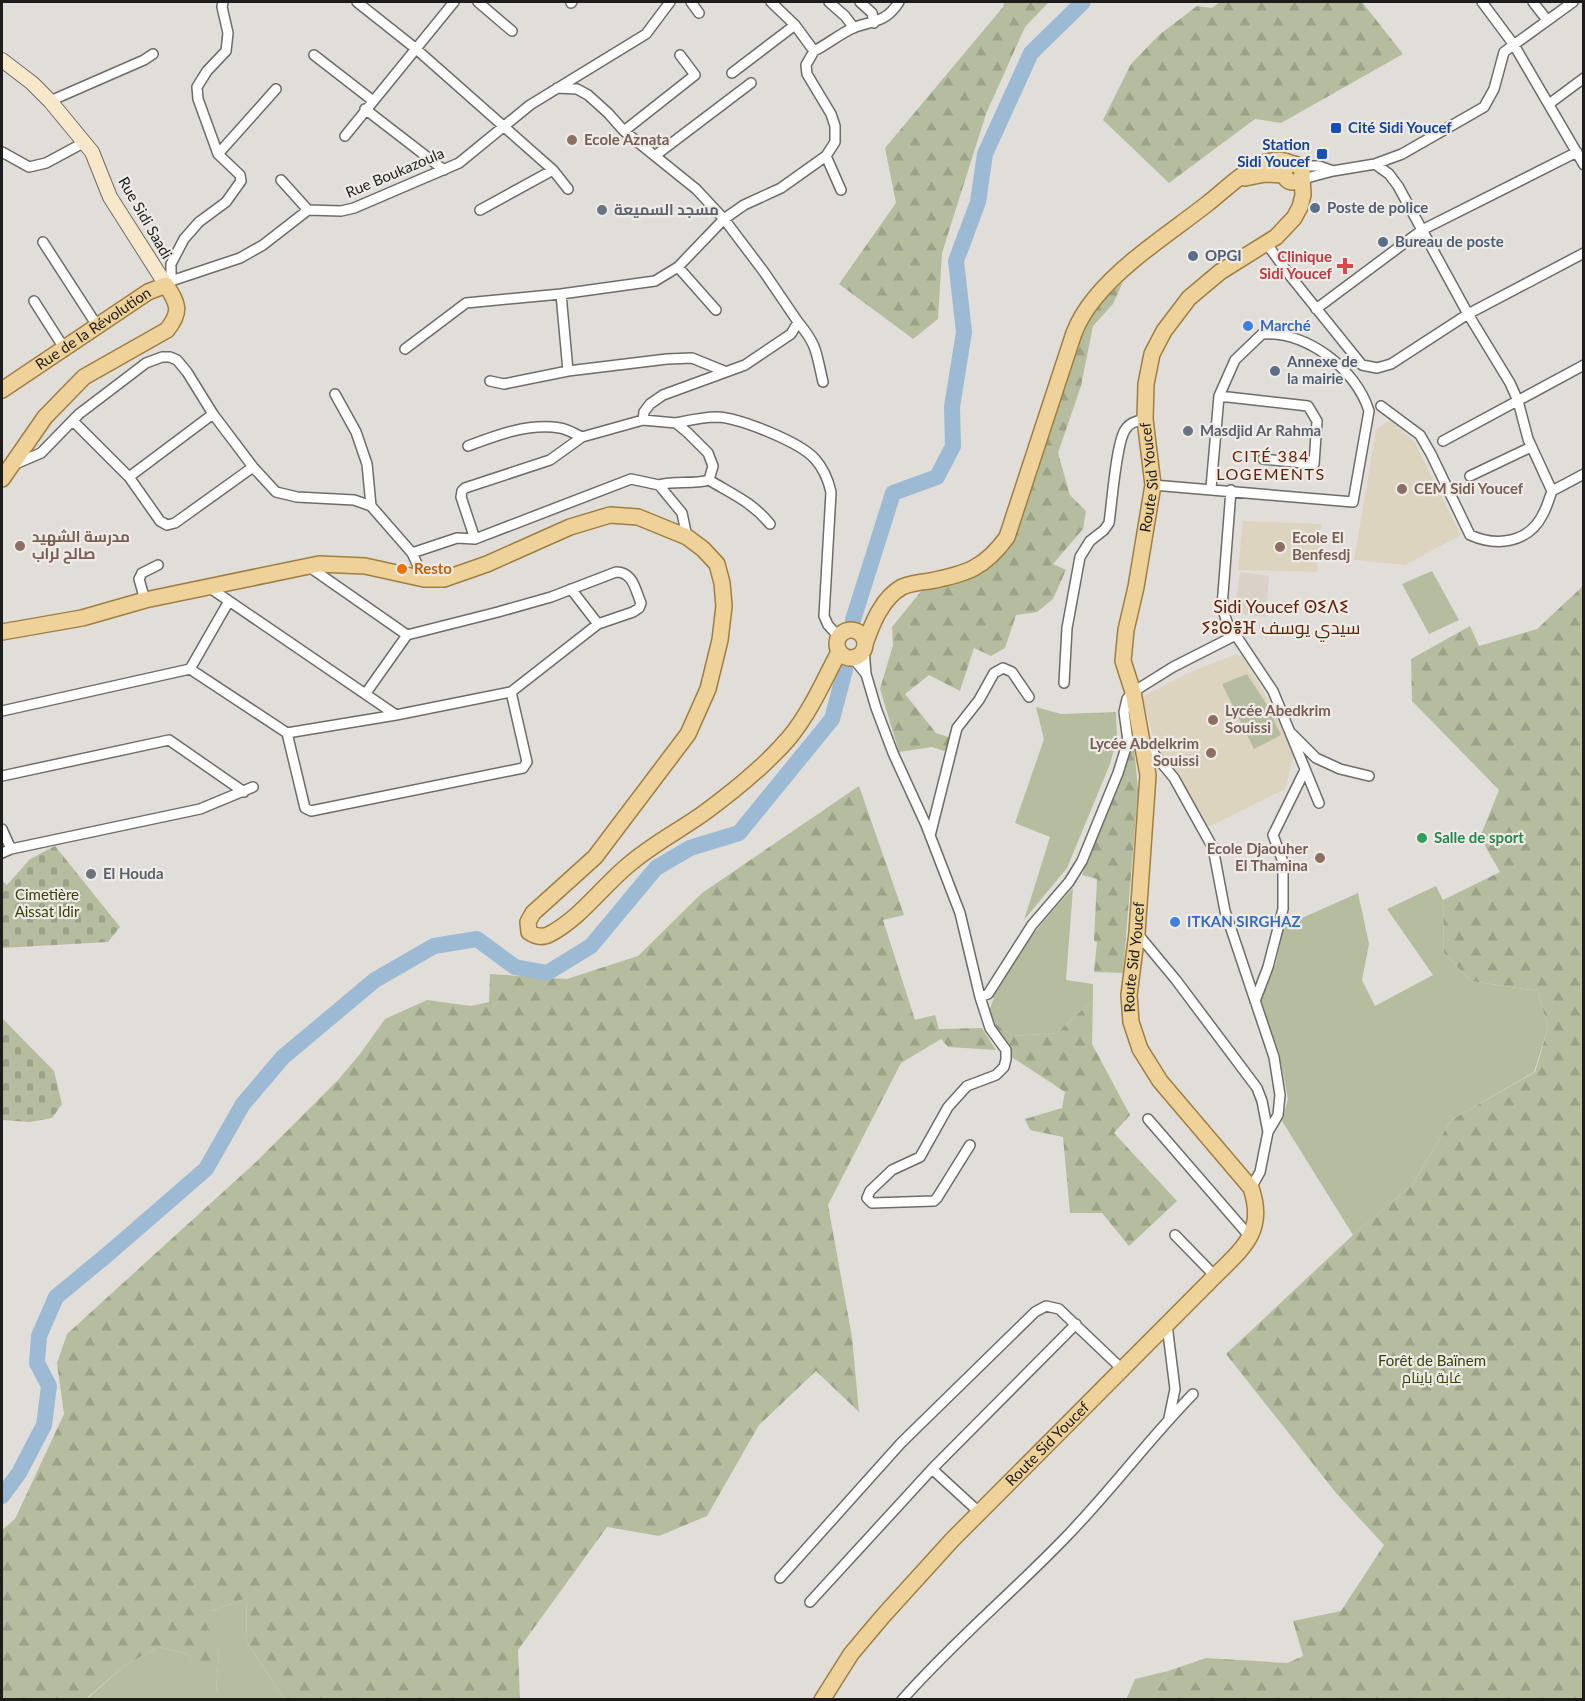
<svg xmlns="http://www.w3.org/2000/svg" width="1585" height="1701" font-family="Lato,Cairo,'Noto Sans Tifinagh',sans-serif">
<style>
.built{fill:#dad2c8}
.education{fill:#ddd4bf}
.green{fill:#b5bd9e}
.forest{fill:url(#forest-firs)}
.cemetery{fill:url(#cemetery-stones)}
.lines{fill:none;stroke-linecap:round;stroke-linejoin:round}
.river{stroke:#9dbad5;stroke-width:16}
.street-casing{stroke:#6e6c68;stroke-width:12}
.secondary-casing{stroke:#6e6c68;stroke-width:16}
.primary-casing{stroke:#9e7f41;stroke-width:18}
.street{stroke:#fff;stroke-width:9}
.secondary{stroke:#f7e8cc;stroke-width:14}
.primary{stroke:#efd29a;stroke-width:15}
.transit-dot{fill:#1a4fb4;stroke:#eeebe7;stroke-width:2}
.education-dot{fill:#8d6e63;stroke:#eeebe7;stroke-width:2}
.service-dot{fill:#5c6f8a;stroke:#eeebe7;stroke-width:2}
.worship-dot{fill:#6b7280;stroke:#eeebe7;stroke-width:2}
.health-dot{fill:#e0444e;stroke:#eeebe7;stroke-width:2}
.shop-dot{fill:#3f7fe0;stroke:#eeebe7;stroke-width:2}
.food-dot{fill:#e8710a;stroke:#eeebe7;stroke-width:2}
.leisure-dot{fill:#2e9e5b;stroke:#eeebe7;stroke-width:2}
.labels{text-anchor:middle;stroke-width:4.5;stroke-linejoin:round;paint-order:stroke}
.transit-label{font-size:15px;font-weight:bold;fill:#164399;stroke:#eeebe7;text-anchor:start}
.education-label{font-size:15px;font-weight:bold;fill:#785e54;stroke:#eeebe7;text-anchor:start}
.street-label{font-size:15px;fill:#1d1c1b;stroke:#eeebe7}
.service-label{font-size:15px;font-weight:bold;fill:#4e5e75;stroke:#eeebe7;text-anchor:start}
.worship-label{font-size:15px;font-weight:bold;fill:#5b616d;stroke:#eeebe7;text-anchor:start}
.health-label{font-size:15px;font-weight:bold;fill:#be3a42;stroke:#eeebe7;text-anchor:end}
.shop-label{font-size:15px;font-weight:bold;fill:#366cbe;stroke:#eeebe7;text-anchor:start}
.food-label{font-size:15px;font-weight:bold;fill:#c56008;stroke:#eeebe7;text-anchor:start}
.leisure-label{font-size:15px;font-weight:bold;fill:#27864d;stroke:#eeebe7;text-anchor:start}
.park-label{font-size:15px;fill:#384206;stroke:#eeebe7}
.neighbourhood-label{font-size:16px;letter-spacing:1.5px;fill:#632207;stroke:#eeebe7}
.quarter-label{font-size:18px;fill:#632207;stroke:#eeebe7}
</style>
<defs>
<pattern id="forest-firs" width="22" height="20" patternUnits="userSpaceOnUse" patternTransform="scale(1.5)"><rect width="22" height="20" fill="#b5bd9e"/><path d="M5 1l3.5 6h-7zM16 11l3.5 6h-7z" fill="#9ba288"/></pattern>
<pattern id="cemetery-stones" width="16" height="16" patternUnits="userSpaceOnUse" patternTransform="scale(1.5)"><rect width="16" height="16" fill="#b5bd9e"/><path d="M2 7V4a2 2 0 0 1 4 0v3zM10 15v-3a2 2 0 0 1 4 0v3z" fill="#9ba288"/></pattern>
</defs>
<rect width="100%" height="100%" fill="#e1deda"/>
<path class="built" d="M1240 572 1269 576 1266 617 1234 613Z"/>
<path class="education" d="M1390 420 1415 443 1461 535 1405 565 1354 560 1376 430Z
M1243 521 1321 524 1317 572 1238 570Z
M1236 654 1243 657 1267 698 1294 754 1285 789 1209 827 1155 742 1142 697 1188 673Z"/>
<path class="green" d="M1432 571 1459 620 1429 634 1402 584Z
M1247 674 1267 705 1281 735 1254 749 1222 684Z
M1036 707 1061 714 1116 712 1117 739 1110 764 1067 868 1024 920 1050 837 1015 823 1044 739Z
M1436 886 1443 900 1444 953 1471 981 1538 991 1548 1028 1534 1072 1451 1120 1412 1185 1353 1235 1282 1121 1288 1099 1279 1052 1260 1001 1276 963 1284 926 1358 893 1369 944 1362 980 1375 1006 1433 975 1387 909Z
M1073 888 1066 980 1093 984V1000L1057 1033 1011 1036 987 1016 994 998 990 996C1014 956 1042 922 1073 888Z
M247 1598 246 1641 284 1699 86 1700 125 1665 159 1647 187 1654 216 1693 219 1651 199 1611H211Z
M1168 1671 1152 1699 1126 1700 1135 1679Z"/>
<path class="forest" d="M1004 2H1049L1025 27 986 114 942 253 938 319 913 339 839 284 896 203 885 148 1003 7Z
M1220 2H1362L1403 54 1281 123 1255 119 1169 183 1103 120 1131 64 1159 35 1197 6 1212 8Z
M1123 282 1113 304 1093 326 1081 386 1058 453 1070 495 1086 511 1083 529 1053 564 1066 570 1053 599 1037 612 1016 615 1005 648 991 656 974 648 960 691 929 675 905 694 936 733 951 738 947 752 932 747 899 752 880 689 893 645 892 627 922 590 966 580 987 570 1008 551 1023 513 1079 332 1099 304Z
M1583 586V1699H1152L1168 1671 1206 1658 1287 1663 1303 1656 1293 1621 1341 1611 1384 1545 1336 1493 1226 1354 1353 1235 1412 1185 1451 1120 1535 1072 1548 1028 1538 991 1471 981 1444 953 1443 900 1500 872 1480 837 1499 790 1412 701 1411 659 1470 626 1479 646 1537 629Z
M1127 712 1133 736 1138 790 1123 973 1094 972 1097 942 1094 941 1097 879 1082 875 1127 757Z
M859 786 904 915 883 920 915 1020 935 1015 939 1029 982 1028 996 1050 948 1047 941 1039 901 1063 828 1205 852 1337 859 1412 816 1371 759 1425 707 1516 659 1536 607 1527 518 1650 520 1699H284L246 1641 247 1598 211 1611H200L219 1651 216 1694 187 1654 159 1647 125 1665 86 1699H2V1530L15 1519 64 1414 57 1363 67 1334 257 1161 338 1080 360 1054 385 1019 427 1000 471 1006 489 1002 490 974 567 979 638 956 702 893Z
M1093 1000 1092 1044 1130 1115 1114 1133 1177 1201 1129 1246 1102 1213H1070L1063 1137 1030 1130 1025 1119 1062 1108 1065 1092 1004 1052 987 1016 1011 1036 1057 1033Z"/>
<path class="cemetery" d="M55 846 120 927 108 942 2 948V881L7 885 30 859Z
M2 1018 54 1071 62 1104 52 1118 30 1122 2 1120Z"/>
<g class="lines">
<path class="river" d="M853 620 893 493 937 477 953 446 952 407 964 332 956 261 978 202 985 154 1031 53 1083 2
M2 1496 19 1473 44 1425 49 1386 37 1363 39 1336 56 1297 108 1254 206 1169 243 1104 283 1057 375 980 434 946 477 939 515 967 547 973 591 946 656 868 690 848 739 833 832 719 845 670"/>
<g class="street-casing">
<path id="street" d="M357 2 415 48 553 170 568 189
M478 2 512 31
M691 2 699 13
M771 2 795 25 814 51C828 44 841 33 855 27 876 20 886 22 899 2
M829 2 845 16 854 28
M860 2 872 13 874 23
M1482 2 1514 45 1584 165
M1533 2 1547 20
M571 3 572 2
M314 55 372 100
M732 73 795 25
M557 88 577 89 588 95 608 113 624 131 696 189 724 219 764 272 798 322 791 334 745 365 663 395 650 404 644 412 643 420
M50 101 144 60 153 54
M1549 104 1584 78
M365 109 444 170
M624 131 695 75 680 55
M345 136 454 2
M2 152 29 167 46 163 85 142
M218 154 276 89
M656 155 751 83
M826 156 841 190
M1375 164 1389 174 1398 186 1468 314 1510 383 1518 401 1528 439 1552 491
M1298 166H1319L1333 171
M281 180 308 210
M1299 180 1333 171 1375 164 1402 154 1484 107 1494 89 1504 52 1573 2
M480 210 553 170
M43 242 98 327
M1266 243 1291 277 1362 365 1377 368 1391 364 1468 314 1584 253
M678 267 716 310
M171 281V264L184 239 199 222 226 202 241 181 240 175 218 154 198 99 197 87 207 71 226 51 228 33 222 7 223 2
M166 285 171 281 240 258 263 245 308 210 341 211 354 208 459 163 530 105 646 34 670 2
M561 294 568 371
M34 301 64 348
M1316 309 1422 230 1577 152
M798 322C818 346 816 353 823 382
M405 349 466 303 561 294 655 281 678 267 724 219 744 205 781 188 826 156 835 142V126L831 114 807 74 806 65 814 51
M490 381 504 384 568 371 667 359 692 358 724 371
M335 394 356 432 367 464 371 506
M1219 396 1308 406 1317 421 1314 464 1263 459
M1381 406 1420 435 1431 454 1470 535C1497 547 1529 543 1543 514 1547 507 1549 499 1552 491L1584 474
M73 421 129 477 160 521 167 525 175 523 253 467
M676 423C690 420 703 417 717 417 740 418 800 442 815 459 824 469 828 479 831 492L824 616 828 625 839 637
M1443 441 1584 365
M468 446C497 435 528 423 560 428 567 429 575 434 582 437
M13 465 41 453 79 414 146 363 162 357H170L177 360 187 372 213 414 253 467 276 492 297 497 354 500 371 506 412 553 424 579
M1470 476 1531 447
M129 477 213 414
M709 480C732 494 752 502 770 524
M1153 485 1353 502 1369 411C1356 369 1307 331 1262 334L1235 360 1219 396 1211 488
M1231 490 1222 607 1227 622 1273 691 1319 803
M475 539 461 497 462 491 465 488 550 460 582 437 643 420 676 423 688 433 708 453 713 466 709 480C692 485 675 480 659 485L682 513 687 537
M412 553 457 538 475 539 631 479 659 485
M210 588 396 715
M571 589 598 624
M145 600 139 579 142 573 158 565
M864 649 866 674 876 708 893 753 926 825 960 913 980 997 990 1028 1006 1050V1059L1004 1067 996 1075 967 1086 948 1107 920 1157 892 1170 870 1191 867 1198 872 1203 934 1201 937 1198 970 1145
M849 658 856 662 866 674
M190 669 229 601
M1064 683 1067 628 1080 557 1090 541 1104 530 1109 523C1112 503 1116 444 1125 430 1130 422 1137 421 1145 419
M366 693 407 635
M2 711 190 669 287 733 305 808 311 811 523 768 527 762 511 692
M287 733 396 715 511 692 598 624 633 612 639 608 641 603C635 589 633 572 616 572L551 597 498 612 407 635 308 566
M1292 734 1316 758 1340 769 1369 776
M1144 742 1174 778 1213 848 1225 911 1274 1057 1280 1095 1278 1115 1268 1132 1260 1172 1251 1188
M2 776 169 740 244 792
M2 829 11 849
M930 836 957 728 979 700 994 673 1003 668 1012 672 1029 697
M2 853 11 849 200 809 253 787
M1137 933 1176 980 1257 1088 1262 1101 1268 1132
M980 997 988 994 1032 925 1069 882 1082 861 1118 773 1128 741 1124 712 1127 699 1133 692 1173 667 1236 635
M1255 1001 1268 967 1283 909V862L1273 835 1305 770
M1148 1119 1251 1238
M1175 1235 1215 1276
M1167 1325 1175 1389 1169 1418
M932 1469 980 1513
M780 1578 901 1443 1035 1312 1046 1306 1059 1309 1123 1370
M810 1602 932 1469 1076 1324
M902 1700C953 1642 1012 1593 1065 1538 1110 1492 1148 1440 1193 1394"/>
</g>
<g class="secondary-casing">
<path id="secondary" d="M2 60 32 83 50 101 92 152 110 197 166 285"/>
</g>
<g class="primary-casing">
<g id="primary">
<circle cx="1293" cy="173" r="9"/>
<path d="M1245 178 1265 174 1285 175"/>
<path id="s1" d="M2 390 148 292 166 285C178 304 182 311 167 330L84 377 45 417 2 479"/>
<circle cx="851" cy="644" r="14"/>
<path d="M2 632 82 618 145 600 319 564 365 566 424 579H444L487 564 570 527 610 515 638 517 687 537 703 549 717 564 722 583 724 606 720 640 708 689 688 734 595 857 533 913 528 922 529 932C536 937 543 938 550 934 582 917 604 884 632 862 655 843 680 830 704 813 734 791 764 767 789 738 810 713 824 680 839 652"/>
<path d="M865 644C872 624 882 598 902 587 911 583 921 582 930 581 966 574 985 568 1007 537L1074 333C1079 320 1086 309 1095 298 1124 262 1170 233 1207 204 1225 190 1244 170 1266 162 1276 159 1284 160 1293 164"/>
<path id="s2" d="M822 1700 851 1654 883 1616 952 1540 1215 1276C1243 1248 1266 1231 1251 1188L1160 1081 1140 1049 1131 1022 1129 995 1137 933 1148 775 1133 692 1123 661 1126 630 1136 587 1153 485 1145 419 1146 384 1152 354 1164 331 1189 298 1220 272 1276 237 1294 218 1300 207 1303 195 1302 175"/>
</g>
</g>
<use href="#street" class="street"/>
<use href="#secondary" class="secondary"/>
<use href="#primary" class="primary"/>
</g>
<g class="transit-dot">
<rect x="1330" y="122" width="12" height="12" rx="3"/>
<rect x="1316" y="148" width="12" height="12" rx="3"/>
</g>
<g class="education-dot">
<circle cx="572" cy="140" r="6"/>
<circle cx="1402" cy="489" r="6"/>
<circle cx="20" cy="546" r="6"/>
<circle cx="1280" cy="547" r="6"/>
<circle cx="1213" cy="720" r="6"/>
<circle cx="1211" cy="753" r="6"/>
<circle cx="1320" cy="858" r="6"/>
</g>
<g class="service-dot">
<circle cx="1315" cy="208" r="6"/>
<circle cx="1383" cy="242" r="6"/>
<circle cx="1193" cy="256" r="6"/>
<circle cx="1275" cy="371" r="6"/>
</g>
<g class="worship-dot">
<circle cx="602" cy="210" r="6"/>
<circle cx="1188" cy="431" r="6"/>
<circle cx="91" cy="874" r="6"/>
</g>
<path class="health-dot" d="M1342 257h6v6h6v6h-6v6h-6v-6h-6v-6h6z"/>
<g class="shop-dot">
<circle cx="1248" cy="326" r="6"/>
<circle cx="1175" cy="922" r="6"/>
</g>
<circle class="food-dot" cx="402" cy="569" r="6"/>
<circle class="leisure-dot" cx="1422" cy="838" r="6"/>
<g class="labels">
<g class="transit-label">
<text x="1348" y="133">Cité Sidi Youcef</text>
<text x="1310" y="150" text-anchor="end">Station<tspan x="1310" dy="17">Sidi Youcef</tspan></text>
</g>
<g class="education-label">
<text x="584" y="145">Ecole Aznata</text>
<text x="1414" y="494">CEM Sidi Youcef</text>
<text x="32" y="542">مدرسة الشهيد<tspan x="32" dy="17">صالح لراب</tspan></text>
<text x="1292" y="543">Ecole El<tspan x="1292" dy="17">Benfesdj</tspan></text>
<text x="1225" y="716">Lycée Abedkrim<tspan x="1225" dy="17">Souissi</tspan></text>
<text x="1199" y="749" text-anchor="end">Lycée Abdelkrim<tspan x="1199" dy="17">Souissi</tspan></text>
<text x="1308" y="854" text-anchor="end">Ecole Djaouher<tspan x="1308" dy="17">El Thamina</tspan></text>
</g>
<g class="street-label">
<text transform="translate(395 173) rotate(-23)" y="5">Rue Boukazoula</text>
<text transform="translate(145 218) rotate(60)" y="5">Rue Sidi Saadi</text>
<text dy="5" stroke="none"><textPath href="#s1" startOffset="110">Rue de la Révolution</textPath></text>
<text dy="5" stroke="none"><textPath href="#s2" startOffset="1440">Route Sid Youcef</textPath></text>
<text dy="5" stroke="none"><textPath href="#s2" startOffset="954">Route Sid Youcef</textPath></text>
<text dy="5" stroke="none"><textPath href="#s2" startOffset="342">Route Sid Youcef</textPath></text>
</g>
<g class="service-label">
<text x="1327" y="213">Poste de police</text>
<text x="1395" y="247">Bureau de poste</text>
<text x="1205" y="261">OPGI</text>
<text x="1287" y="367">Annexe de<tspan x="1287" dy="17">la mairie</tspan></text>
</g>
<g class="worship-label">
<text x="614" y="215">مسجد السميعة</text>
<text x="1200" y="436">Masdjid Ar Rahma</text>
<text x="103" y="879">El Houda</text>
</g>
<g class="health-label">
<text x="1332" y="262">Clinique<tspan x="1332" dy="17">Sidi Youcef</tspan></text>
</g>
<g class="shop-label">
<text x="1260" y="331">Marché</text>
<text x="1187" y="927">ITKAN SIRGHAZ</text>
</g>
<g class="food-label">
<text x="414" y="574">Resto</text>
</g>
<g class="leisure-label">
<text x="1434" y="843">Salle de sport</text>
</g>
<g class="park-label">
<text x="47" y="900">Cimetière<tspan x="47" dy="17">Aissat Idir</tspan></text>
<text x="1432" y="1366">Forêt de Baïnem<tspan x="1432" dy="17">غابة باينام</tspan></text>
</g>
<g class="neighbourhood-label">
<text x="1271" y="462">CITÉ 384<tspan x="1271" dy="18">LOGEMENTS</tspan></text>
</g>
<g class="quarter-label">
<text x="1281" y="613">Sidi Youcef ⵙⵉⴷⵉ<tspan x="1281" dy="21">ⵢⵓⵙⴻⴼ سيدي يوسف</tspan></text>
</g>
</g>
<rect width="1585" height="1701" fill="none" stroke="#1d1c1b" stroke-width="6"/>
</svg>
